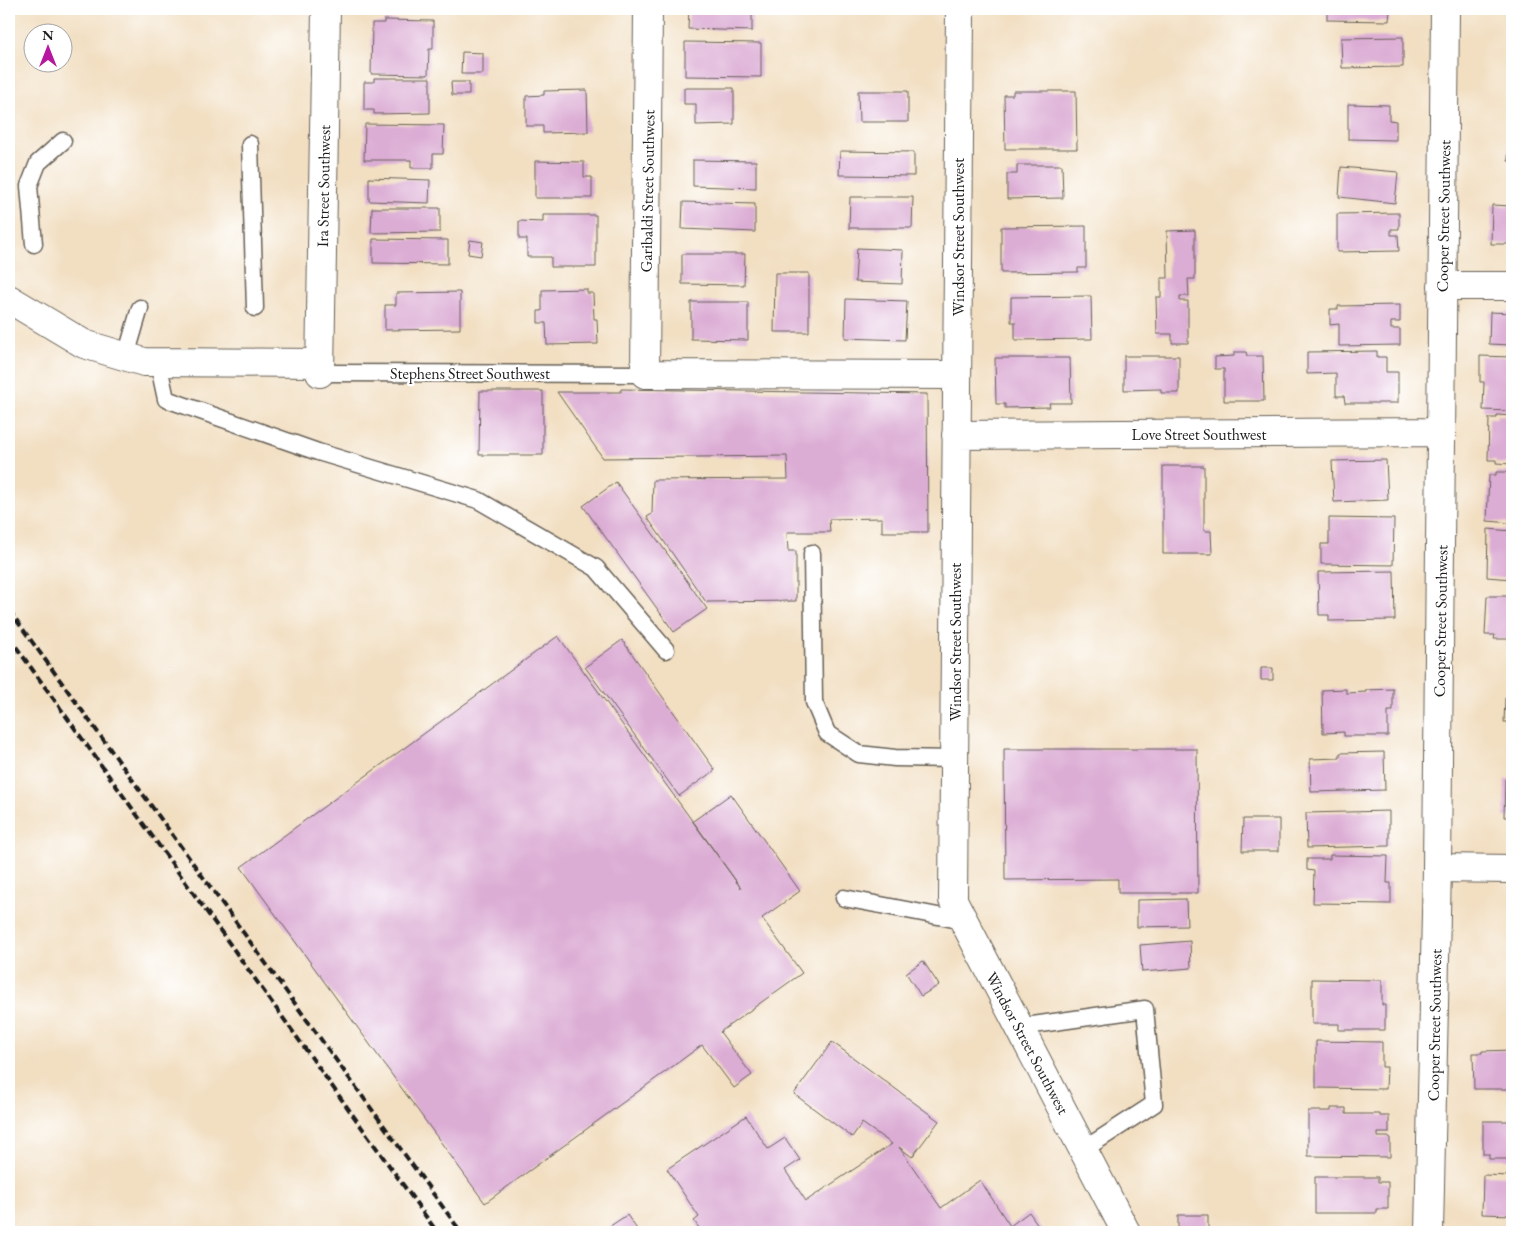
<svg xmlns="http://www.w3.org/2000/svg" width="1521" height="1241" font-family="'EB Garamond',serif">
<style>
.building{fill:#dbacd4}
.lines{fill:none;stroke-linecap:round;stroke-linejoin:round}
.lane-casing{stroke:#676056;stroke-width:19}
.street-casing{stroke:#676056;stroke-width:30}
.lane{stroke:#fff;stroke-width:16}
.street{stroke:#fff;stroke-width:28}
.rail{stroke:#1c1c1c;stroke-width:4;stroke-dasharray:8 4;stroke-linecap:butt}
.labels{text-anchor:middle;stroke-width:4.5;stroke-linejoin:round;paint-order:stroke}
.street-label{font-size:16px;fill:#1c1c1c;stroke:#fff}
</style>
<rect width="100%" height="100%" fill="#fff"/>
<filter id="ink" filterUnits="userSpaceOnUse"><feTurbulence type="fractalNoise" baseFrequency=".02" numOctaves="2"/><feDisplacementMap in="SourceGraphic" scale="10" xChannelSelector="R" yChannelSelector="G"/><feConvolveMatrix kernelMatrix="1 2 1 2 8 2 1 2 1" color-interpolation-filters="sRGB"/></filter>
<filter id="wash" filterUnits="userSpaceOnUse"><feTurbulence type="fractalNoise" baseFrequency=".0096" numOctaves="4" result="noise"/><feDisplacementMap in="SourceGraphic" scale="20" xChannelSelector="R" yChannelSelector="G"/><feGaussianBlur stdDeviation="1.12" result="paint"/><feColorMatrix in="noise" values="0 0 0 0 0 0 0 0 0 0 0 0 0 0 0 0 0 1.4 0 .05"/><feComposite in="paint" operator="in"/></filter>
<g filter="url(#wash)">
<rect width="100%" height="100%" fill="#f2dfc2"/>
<g id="blocks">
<path class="building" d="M689 9H752V31L688 29Z
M866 9H915L914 13 866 11Z
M1327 9H1390L1389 21 1327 20Z
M384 20 433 21V49H429L428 75 371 74 372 23H384Z
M1403 37V67L1342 68 1341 38Z
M685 42 761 43V77L685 76Z
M462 52 483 53V74H461Z
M374 78H430V113L374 114V110H364V82H374Z
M451 82H469V95H452Z
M684 88H734V124L696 125V104H684Z
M587 90 588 132 543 133V126H526V96L544 95V91Z
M858 91H908V122H859Z
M1013 91H1076L1077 149H1005L1004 95H1013Z
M1348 104 1389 105V120L1396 121V140L1348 139Z
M1510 122H1512V161H1508Z
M365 124 444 125 443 154H433V168H411V160H364Z
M840 151 914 152V176L839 175Z
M693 160 756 161V188L693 186Z
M535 161 584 162V177H592V198H535Z
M1017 165H1062L1063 198 1007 199V174H1017Z
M1341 167 1398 172 1395 203 1339 197Z
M369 178 430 180 429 203 369 201Z
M850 197H913L912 228H849Z
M683 202 755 204V232L682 229Z
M1492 205 1512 206V244H1491Z
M372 208H440V232L371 233Z
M1399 213V229H1391V235H1398L1399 251 1337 252V214Z
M543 215H596V267H551V257H527V239H519V221L543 222Z
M1086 226V268H1078V272L1001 273V227Z
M1195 230V279H1188L1189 296H1180V301H1188V343H1172V334H1157L1156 297H1161V278H1168L1167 231Z
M373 239 448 240V264L373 263Z
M470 240 483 242 481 256 468 254Z
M857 248 903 250 902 284 855 282Z
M682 254H745L744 285 682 284Z
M775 273H809V332H774Z
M587 289V293H593L594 319H597L598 344 547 345 546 323H538V311H542V290Z
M460 292V329L385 330V305H396V293Z
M1091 296 1092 339 1015 340V322H1011V297Z
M846 299 907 301 905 340 845 338Z
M691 302H748V340L691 339Z
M1400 305V322H1391V329H1400V345L1339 346V324L1330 325V309H1338V306Z
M1490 312 1512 313V345L1489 344Z
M1377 351V357H1386V372H1398V403H1345L1344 396H1336V373L1307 374V352Z
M1234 352H1246L1247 356H1263L1264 401H1224V369H1215V357L1234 356Z
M1124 356H1179V393H1161V389L1124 390Z
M1480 356 1512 357V411L1483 410 1484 382H1480Z
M995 358H1070L1071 403H1049L1050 407 1005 408V404H996Z
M621 389 927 394 928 532H882V518L829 519 830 532H787L788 551H796V601L706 602 647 517 652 514 653 480 788 479 787 456 603 458 557 392H621Z
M480 391H543V455H479Z
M1497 415 1512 416V464L1496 463V460H1488L1489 418H1497Z
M1386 460 1388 500 1334 502 1332 461Z
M1163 466H1204V531H1211L1212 554H1163Z
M1496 472H1512V523L1487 521 1489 475H1496Z
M616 482 707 609 674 632 583 506Z
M1329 518 1394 519 1393 565 1321 564V544H1329Z
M1488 529 1512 531V579L1487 577Z
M1394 571 1395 620 1329 621V615H1319L1318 572Z
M1487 596H1512V639H1494L1495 635H1485Z
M558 636 741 888 693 821 731 794 800 891 762 918 802 973 720 1032 752 1075 734 1088 702 1045 485 1203 241 867Z
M622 640 715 770 679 796 585 667Z
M1261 668H1273V680H1261Z
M1346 689V693L1366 692V690L1393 689V711H1388V736H1344V732L1323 733 1322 690Z
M1505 698H1512V722H1504Z
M1004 749H1197L1198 893H1118V879L1005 880Z
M1384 752 1385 790 1311 792 1310 759 1340 758V753Z
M1505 779H1512V817H1504Z
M1389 811V846L1307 848 1306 813Z
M1243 819H1279V851H1242Z
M1330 855 1388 856 1387 883H1391V904L1313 903 1314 871 1307 870V859H1330Z
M1186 899 1187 926 1137 927V900Z
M1190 941 1191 968 1142 972 1140 945Z
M923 961 939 985 921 996 906 973Z
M1312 979 1382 980V1005H1385V1030H1339V1024H1312Z
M1316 1041 1382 1042V1067H1387L1386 1089 1316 1088Z
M832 1042 939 1121 912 1157 899 1147 941 1208 980 1180 1010 1226 1029 1212 1043 1232H702L694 1221 699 1217 667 1169 746 1116 768 1149 785 1138 800 1160 785 1170 806 1201 892 1144 862 1123 852 1137 794 1094Z
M1512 1050V1089H1474L1473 1053H1482V1051Z
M1331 1108H1346V1114H1380V1116H1389V1133H1378V1137H1390V1157L1308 1156V1111H1331Z
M1509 1117H1512V1159H1489V1154H1483V1121H1509Z
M1483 1175 1512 1176V1215L1482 1214Z
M1315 1177H1378V1182H1388V1209H1377V1213H1315Z
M627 1215 639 1232H601Z
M1178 1215H1208V1232H1178Z"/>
</g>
</g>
<g filter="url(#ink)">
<use href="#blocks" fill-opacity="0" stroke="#676056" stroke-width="1"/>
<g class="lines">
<g class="lane-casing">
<path id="lane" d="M250 144 255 308
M34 244 29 186 38 163 63 141
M126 356 140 308
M158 362 166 399 318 452 478 500 596 568 666 650
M320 373 645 374
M812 553 814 702 827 733 859 754 895 758 954 759
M844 898 964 921
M1019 1027 1145 1009 1154 1104 1083 1150"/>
</g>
<g class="street-casing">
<path id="street" d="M648 9 645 374 957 375
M960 9 953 900 1126 1232
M1442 286H1512
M9 299 84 344 144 362 320 363
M320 373 326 9
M956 435 1441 432
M1437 868 1512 869
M1429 1232 1437 868 1445 9"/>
</g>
<use href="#lane" class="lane"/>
<use href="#street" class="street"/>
<path class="rail" d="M9 610 461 1232
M9 637 437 1232"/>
</g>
</g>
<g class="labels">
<g class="street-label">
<text transform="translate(323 186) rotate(-89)" y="6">Ira Street Southwest</text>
<text transform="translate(647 191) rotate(-89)" y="6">Garibaldi Street Southwest</text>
<text transform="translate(1443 216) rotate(-89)" y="6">Cooper Street Southwest</text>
<text transform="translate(958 237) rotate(-90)" y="6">Windsor Street Southwest</text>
<text x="470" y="379">Stephens Street Southwest</text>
<text x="1199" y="440">Love Street Southwest</text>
<text transform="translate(1440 621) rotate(-89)" y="6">Cooper Street Southwest</text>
<text transform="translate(955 642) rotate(-90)" y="6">Windsor Street Southwest</text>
<text transform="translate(1434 1025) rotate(-89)" y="6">Cooper Street Southwest</text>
<text transform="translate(1028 1043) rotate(62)" y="6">Windsor Street Southwest</text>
</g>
</g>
<rect width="1521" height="1241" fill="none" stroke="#fff" stroke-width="30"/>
<g transform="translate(48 48)"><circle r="24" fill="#ffffff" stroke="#a4a4a4"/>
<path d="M0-4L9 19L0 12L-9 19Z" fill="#b5179e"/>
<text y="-8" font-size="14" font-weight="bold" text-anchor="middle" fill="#1c1c1c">N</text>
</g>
</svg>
